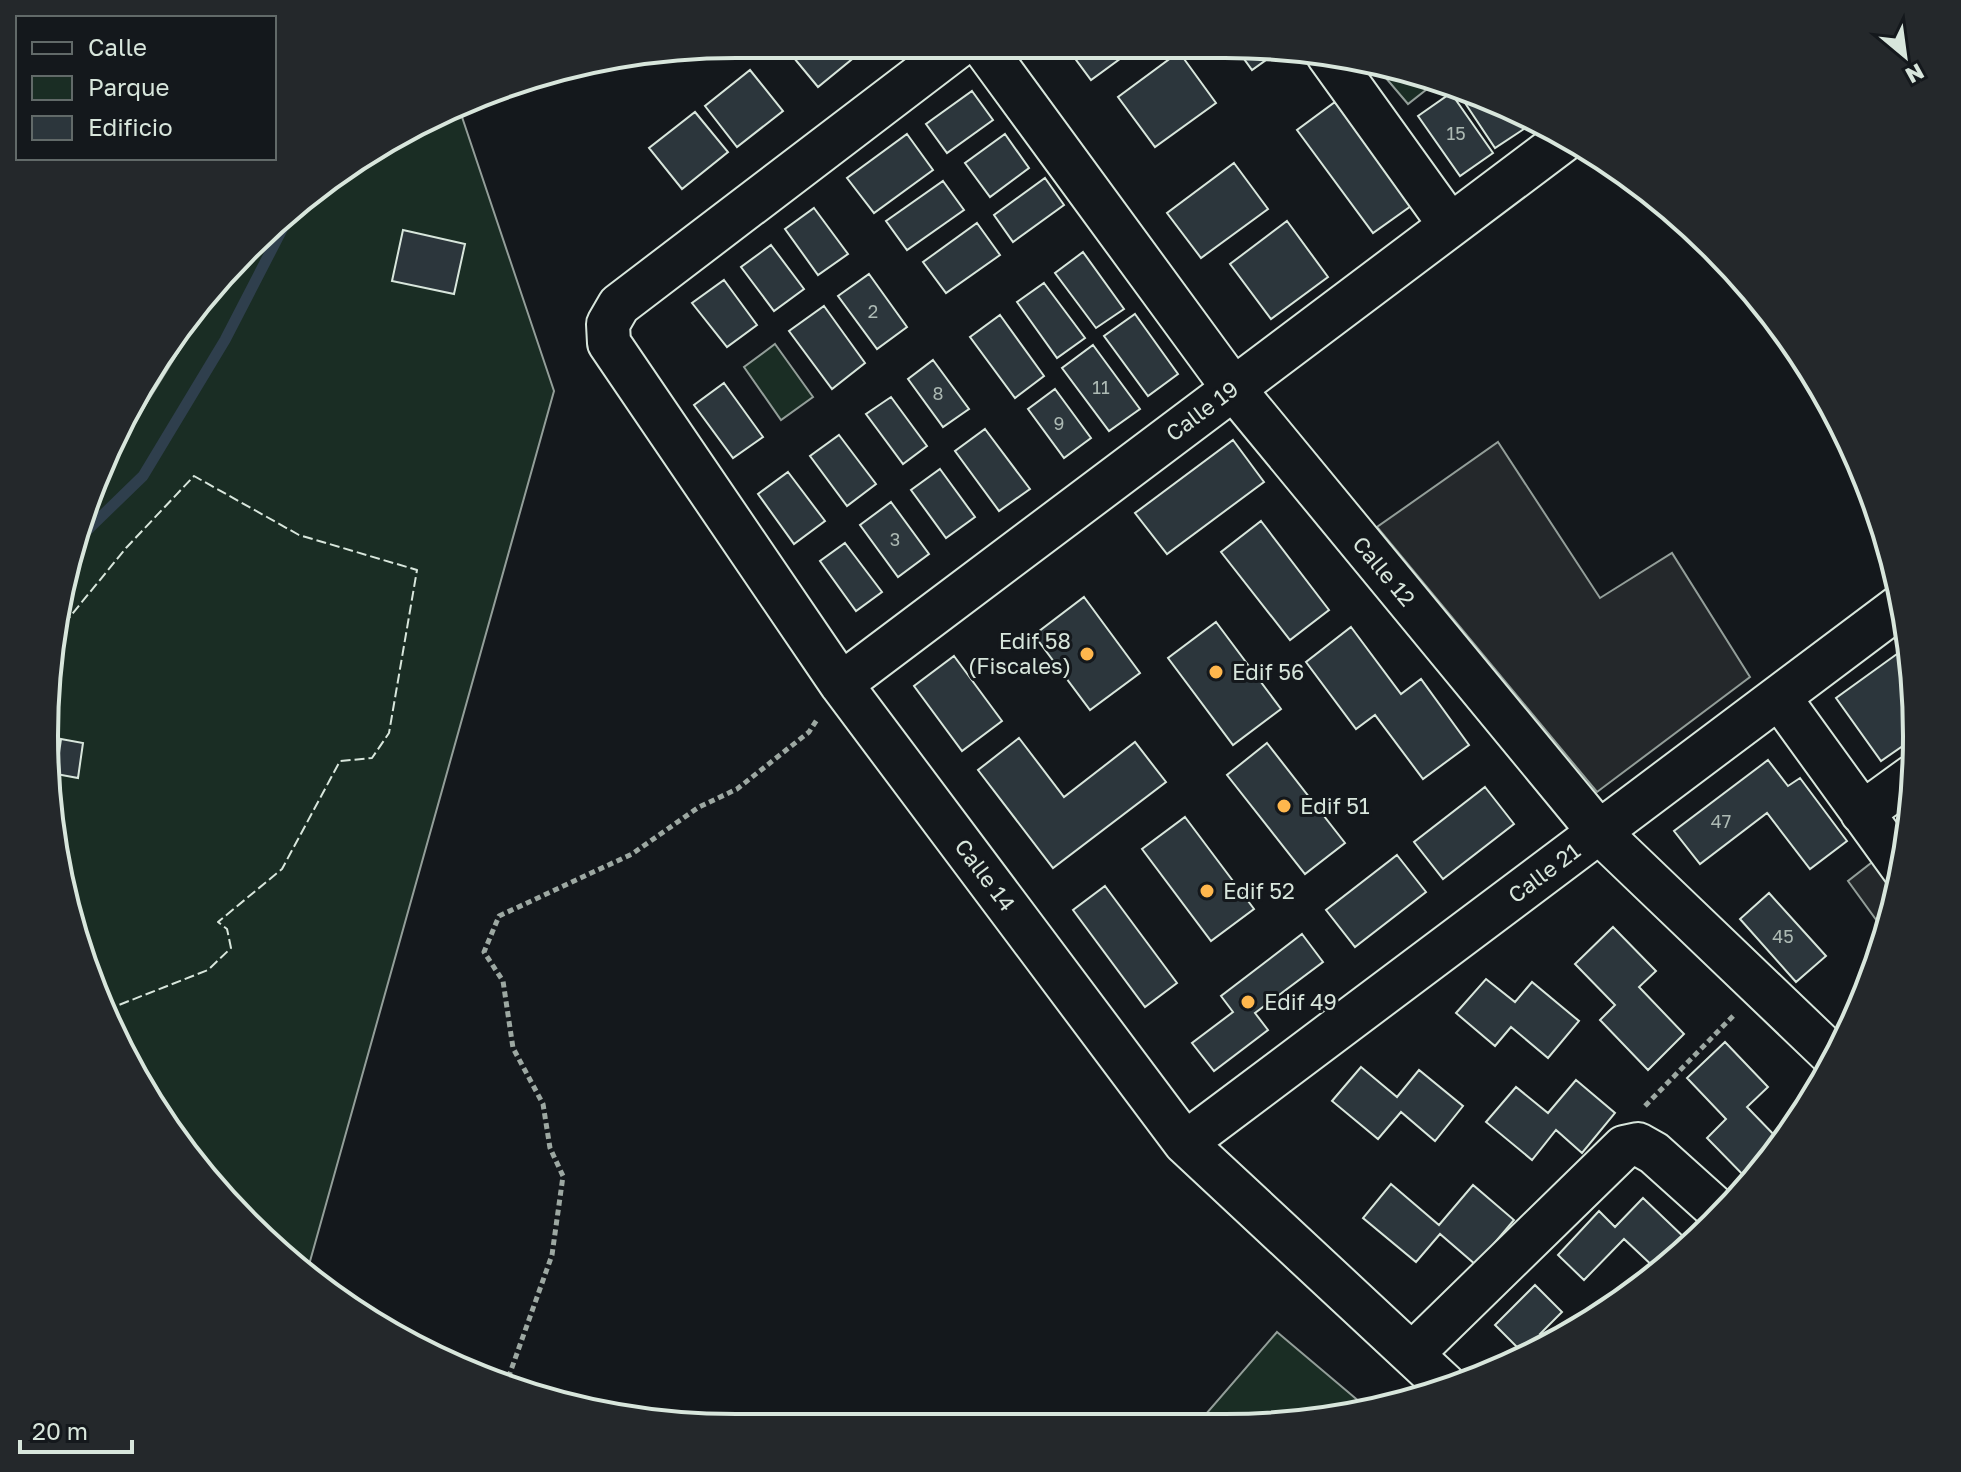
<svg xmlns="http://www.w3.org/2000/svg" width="1961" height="1472" font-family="'Golos Text',sans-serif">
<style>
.green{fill:#1a2d24;stroke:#939e99;stroke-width:2}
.parking{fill:#24282b;stroke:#939e99;stroke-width:2}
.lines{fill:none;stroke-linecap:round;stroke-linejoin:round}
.stream{stroke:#2f3f4d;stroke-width:11}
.building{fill:#2c363c;stroke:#d8e6dc;stroke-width:2}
.minor-casing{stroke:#d8e6dc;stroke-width:46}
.path{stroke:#9da8a2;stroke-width:5;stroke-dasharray:6 4;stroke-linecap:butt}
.minor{stroke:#14181c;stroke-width:42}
.fence{stroke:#d8e6dc;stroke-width:2;stroke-dasharray:10 4;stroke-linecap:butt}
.poi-dot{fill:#ffb74d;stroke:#14181c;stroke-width:3}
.labels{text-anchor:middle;stroke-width:6;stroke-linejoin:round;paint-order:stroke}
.number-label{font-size:18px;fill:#adbab4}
.street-label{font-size:22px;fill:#d8e6dc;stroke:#14181c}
.poi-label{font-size:22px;fill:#d8e6dc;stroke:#14181c;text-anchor:start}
.rim{fill:none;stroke:#d8e6dc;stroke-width:4}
</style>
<rect width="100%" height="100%" fill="#14181c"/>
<path class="green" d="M1373 63 1405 68 1436 82 1408 104Z
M459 108 554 391 307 1272 247 1226 161 1121 81 959 45 781 57 601 97 483 221 283 246 247 390 137Z
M775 344 813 397 781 420 744 367Z
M1277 1332 1367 1408 1315 1422H1199Z"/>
<path class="parking" d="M1498 442 1600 598 1672 553 1750 677 1597 792 1377 527Z
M1889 849 1904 870 1885 932 1848 881Z"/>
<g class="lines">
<path class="stream" d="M78 539 143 476 225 340 290 214"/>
</g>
<path class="building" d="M787 44H857L862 51 818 87 784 46Z
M1065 45H1139L1091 80Z
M1234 45H1270L1283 48 1252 70Z
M1179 52 1216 103 1155 147 1118 97Z
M750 70 783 111 737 147 705 106Z
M972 91 993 120 947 153 926 124Z
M1457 91 1529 124 1530 125 1495 148Z
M1451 93 1493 153 1460 176 1418 116Z
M1335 102 1411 206 1373 233 1297 130Z
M695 112 728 152 682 189 649 148Z
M907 134 933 170 874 213 847 178Z
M1005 134 1029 168 990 197 965 163Z
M1234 163 1268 209 1201 258 1167 213Z
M1045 178 1064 205 1013 242 994 215Z
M943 181 964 210 907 250 886 221Z
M814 208 848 254 818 275 785 229Z
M1287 221 1328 277 1271 319 1230 264Z
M977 223 1000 255 946 293 923 262Z
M403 230 465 244 454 294 392 281Z
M771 245 804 289 774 311 741 267Z
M1083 252 1124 309 1096 328 1055 273Z
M869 274 907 327 877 349 838 296Z
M724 280 757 325 727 347 692 303Z
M1044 283 1085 338 1057 358 1017 302Z
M824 306 865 363 832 389 789 331Z
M1135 314 1178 374 1148 396 1104 336Z
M1000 315 1044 376 1015 398 970 337Z
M1093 345 1140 409 1109 431 1062 368Z
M933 360 969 409 943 427 908 379Z
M724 383 763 437 733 458 694 405Z
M1055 389 1091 438 1064 458 1028 409Z
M891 397 927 446 903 464 866 414Z
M985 429 1030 489 999 511 955 451Z
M839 435 876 484 847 506 810 456Z
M1233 440 1264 482 1167 554 1135 513Z
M940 469 975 517 946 538 911 490Z
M788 472 825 521 794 544 758 494Z
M891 502 929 554 898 577 860 525Z
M1261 521 1329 610 1290 640 1221 552Z
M845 543 882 592 856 611 820 561Z
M1084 597 1140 673 1090 710 1034 635Z
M1216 622 1281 709 1233 745 1168 658Z
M1351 627 1401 694 1421 679 1469 745 1423 779 1375 715 1356 729 1306 662Z
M1908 646 1917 736 1881 761 1836 698Z
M954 656 1002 721 962 751 914 686Z
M1019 738 1064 797 1135 742 1166 782 1053 868 978 770Z
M61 739 83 743 78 778 56 774Z
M1267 743 1345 843 1305 874 1227 775Z
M1768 760 1788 786 1800 778 1847 841 1810 869 1767 813 1700 864 1674 831Z
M1485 787 1514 824 1443 879 1414 842Z
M1185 817 1254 909 1211 941 1142 849Z
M1397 855 1426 892 1355 947 1326 910Z
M1105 886 1177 983 1145 1007 1073 910Z
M1769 893 1826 956 1796 982 1740 919Z
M1613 927 1656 971 1639 987 1684 1034 1648 1070 1600 1020 1615 1005 1575 964Z
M1302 934 1323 962 1255 1013 1268 1030 1214 1071 1192 1043 1233 1012 1221 996Z
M1486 979 1515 1002 1532 982 1579 1021 1548 1058 1511 1027 1495 1046 1456 1013Z
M1725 1042 1768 1087 1747 1107 1782 1143 1750 1182 1707 1138 1726 1119 1687 1078Z
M1361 1067 1397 1097 1419 1070 1463 1106 1435 1141 1401 1112 1378 1139 1332 1101Z
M1576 1080 1615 1113 1582 1153 1556 1130 1532 1160 1486 1122 1516 1087 1548 1113Z
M1391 1184 1439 1225 1473 1185 1514 1220 1476 1265 1440 1234 1416 1262 1363 1218Z
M1643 1198 1689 1242 1658 1271 1624 1239 1584 1280 1558 1255 1599 1211 1615 1227Z
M1535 1285 1562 1312 1540 1334 1549 1343 1503 1368 1520 1350 1495 1325Z"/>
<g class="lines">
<g class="minor-casing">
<path id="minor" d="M960 45 619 305 608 324 609 343 841 684 1185 1143 1447 1387
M982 45 1233 388 1599 832 1834 1057
M1328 55 1450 225
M841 684 1564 140
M1779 697 1904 870
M1862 813 1913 776
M1185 1143 1904 603
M1413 1353 1624 1147 1638 1144 1654 1153 1723 1215"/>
</g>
<path class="path" d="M1645 1106 1735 1014
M505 1387 552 1255 563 1176 550 1148 543 1104 513 1048 503 981 484 952 499 916 632 854 699 807 737 789 809 732 818 718"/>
<use href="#minor" class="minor"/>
<path class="fence" d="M55 635 126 548 194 476 299 535 417 570 389 733 372 758 340 761 282 869 218 922 227 929 231 948 208 970 106 1010"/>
</g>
<g class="poi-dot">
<circle cx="1087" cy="654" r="8"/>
<circle cx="1216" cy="672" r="8"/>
<circle cx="1284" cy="806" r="8"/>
<circle cx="1207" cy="891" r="8"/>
<circle cx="1248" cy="1002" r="8"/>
</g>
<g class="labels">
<g class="number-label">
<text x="1456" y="140">15</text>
<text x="873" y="318">2</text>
<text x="1101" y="394">11</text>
<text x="938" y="400">8</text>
<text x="1059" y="430">9</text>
<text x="895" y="546">3</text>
<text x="1721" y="828">47</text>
<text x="1783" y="943">45</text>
</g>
<g class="street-label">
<text transform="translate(1202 411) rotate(-37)" y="8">Calle 19</text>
<text transform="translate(1384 571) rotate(50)" y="8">Calle 12</text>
<text transform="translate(1544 873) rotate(-37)" y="8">Calle 21</text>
<text transform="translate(985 875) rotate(53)" y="8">Calle 14</text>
</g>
<g class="poi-label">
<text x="1071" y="649" text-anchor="end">Edif 58<tspan x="1071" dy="25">(Fiscales)</tspan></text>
<text x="1232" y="680">Edif 56</text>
<text x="1300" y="814">Edif 51</text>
<text x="1223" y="899">Edif 52</text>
<text x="1264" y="1010">Edif 49</text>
</g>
</g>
<path d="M0 0H1961V1472H0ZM736 58H1225A678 678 0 0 1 1903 736V736A678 678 0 0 1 1225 1414H736A678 678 0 0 1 58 736V736A678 678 0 0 1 736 58Z" fill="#24282b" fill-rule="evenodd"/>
<path class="rim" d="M736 58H1225A678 678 0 0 1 1903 736V736A678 678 0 0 1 1225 1414H736A678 678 0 0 1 58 736V736A678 678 0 0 1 736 58Z"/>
<rect x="16" y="16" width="260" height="144" fill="#14181c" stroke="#626a69" stroke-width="2"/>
<rect x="32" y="42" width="40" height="12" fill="#14181c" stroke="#626a69" stroke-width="2"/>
<text x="88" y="56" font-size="24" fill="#d8e6dc">Calle</text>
<rect x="32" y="76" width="40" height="24" fill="#1a2d24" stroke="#626a69" stroke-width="2"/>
<text x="88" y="96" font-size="24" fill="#d8e6dc">Parque</text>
<rect x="32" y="116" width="40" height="24" fill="#2c363c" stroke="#626a69" stroke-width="2"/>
<text x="88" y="136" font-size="24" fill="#d8e6dc">Edificio</text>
<g transform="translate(1905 56) rotate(151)" stroke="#14181c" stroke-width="6" paint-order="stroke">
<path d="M0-6L14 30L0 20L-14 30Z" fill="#d8e6dc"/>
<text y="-12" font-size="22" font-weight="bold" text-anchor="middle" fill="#d8e6dc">N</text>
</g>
<path d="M20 1440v12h112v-12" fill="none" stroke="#d8e6dc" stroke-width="4"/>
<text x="32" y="1440" font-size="24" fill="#d8e6dc" stroke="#14181c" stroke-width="6" paint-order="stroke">20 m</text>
</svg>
